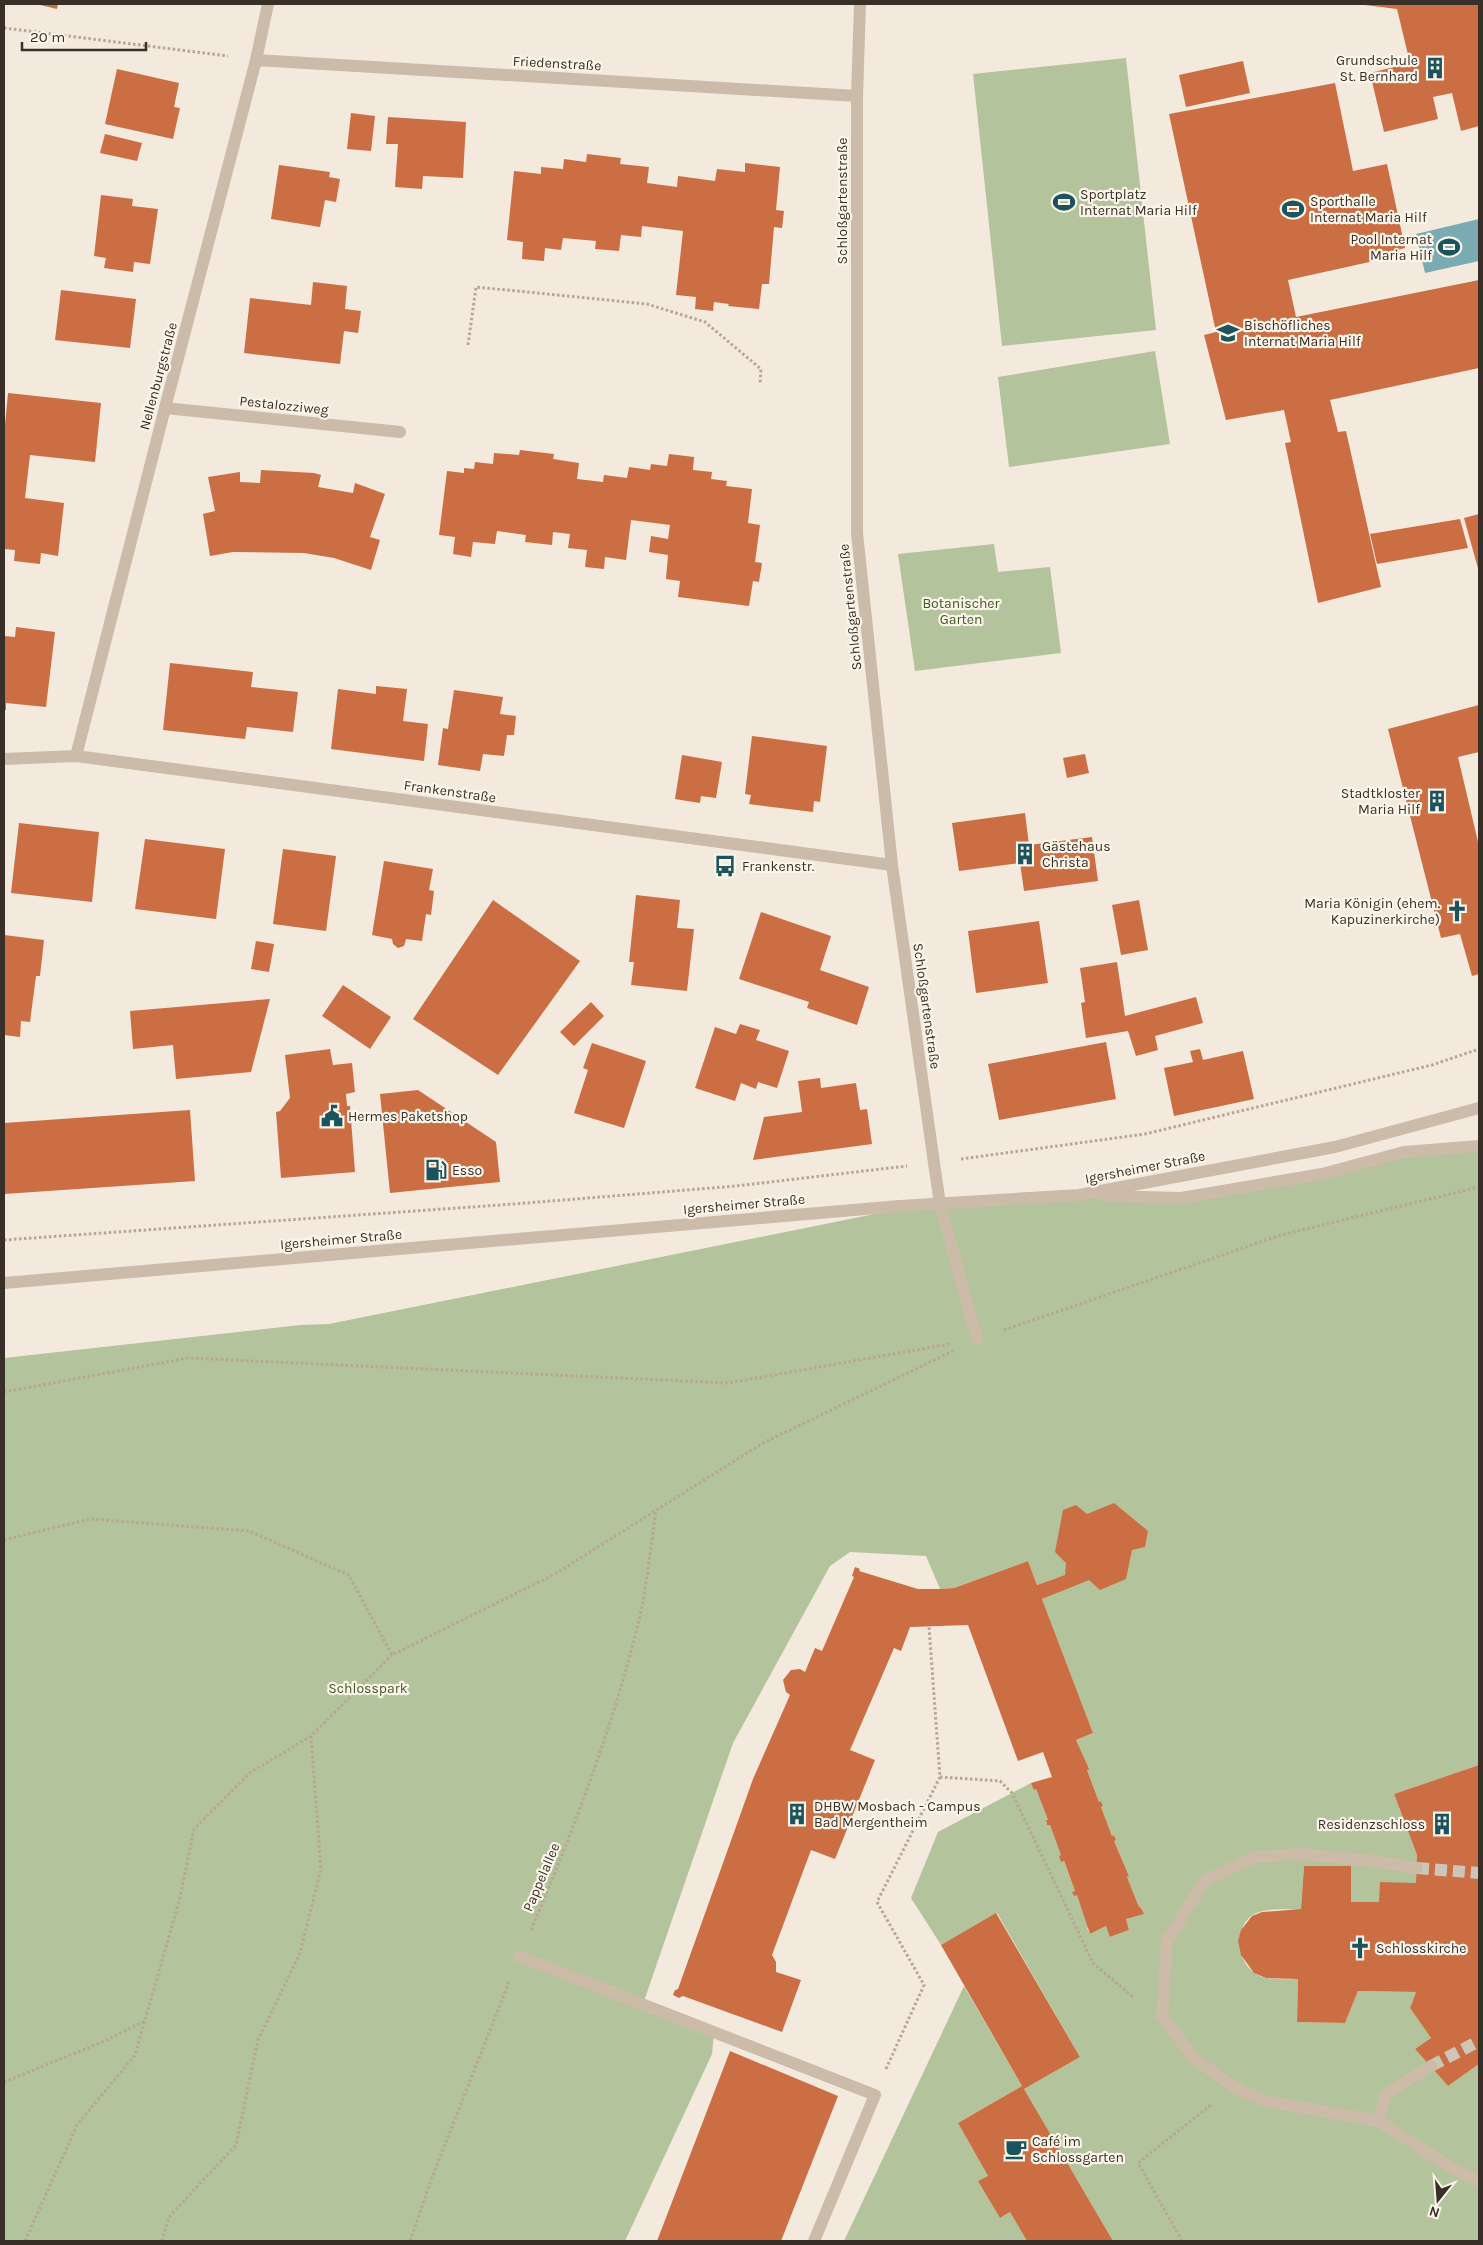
<svg xmlns="http://www.w3.org/2000/svg" width="1483" height="2245" font-family="Karla,sans-serif">
<style>
.green{fill:#b3c39c}
.water{fill:#7aabb2}
.building{fill:#cb6e43}
.lines{fill:none;stroke-linecap:round;stroke-linejoin:round}
.minor-tunnel{stroke:#cec5b9;stroke-width:12;stroke-dasharray:12 6;stroke-linecap:butt}
.path{stroke:#b8a592;stroke-width:3;stroke-dasharray:2.5 2.5;stroke-linecap:butt}
.minor{stroke:#ccbba8;stroke-width:12}
.labels{text-anchor:middle;stroke-width:4.5;stroke-linejoin:round;paint-order:stroke}
.poi-label{font-size:14px;fill:#392f28;stroke:#fbf4e9;text-anchor:start}
.street-label{font-size:14px;fill:#392f28;stroke:#fbf4e9}
.park-label{font-size:14px;fill:#44582b;stroke:#fbf4e9}
</style>
<rect width="100%" height="100%" fill="#f3eadd"/>
<path class="green" d="M1126 58 1156 330 1002 346 973 74Z
M1155 351 1170 444 1009 467 998 377Z
M994 544 998 572 1050 567 1061 653 915 671 898 554Z
M1479 1146V1765L1394 1794 1417 1855 1416 1904 1351 1902 1350 1866H1304L1301 1909C1288 1910 1262 1907 1251 1916 1230 1934 1239 1973 1267 1978 1277 1980 1288 1979 1298 1979L1297 2022 1345 2023 1358 1991 1416 1992 1410 2008 1431 2038 1415 2049 1448 2086 1479 2064V2241H1113L1024 2089 1080 2057 997 1913 941 1945 911 1898 938 1832 1031 1783 1036 1789 1048 1820 1046 1821 1047 1825H1050L1075 1891 1073 1892 1077 1895 1089 1927 1087 1928 1090 1934 1106 1926 1111 1937 1129 1930 1126 1919 1143 1914 1141 1906 1139 1907 1127 1877 1129 1876 1114 1841 1116 1840 1114 1835 1112 1836 1101 1807 1103 1806 1101 1801 1099 1802 1076 1740 1093 1733 1042 1599 1065 1589 1056 1578 1037 1585 1028 1561 954 1588 940 1589 926 1556 850 1552 830 1566 733 1743 643 2004 714 2032 712 2054 625 2241H4V1358L300 1325 329 1324 924 1204 1079 1195 1181 1198 1404 1152Z
M964 1986 1022 2086 958 2123 988 2176 979 2181 1000 2218 1010 2212 1027 2241H844Z"/>
<path class="water" d="M1479 219V261L1425 273 1416 234Z"/>
<path class="building" d="M36 4H58L57 9Z
M1357 4H1479V126L1461 131 1452 93 1433 97 1438 119 1384 132 1370 73 1410 63 1397 9Z
M1243 61 1250 93 1186 107 1179 75Z
M117 69 179 83 174 107 180 108 173 139 105 124Z
M1335 83 1353 171 1387 164 1405 248 1373 256 1374 261 1288 280 1296 317 1479 280V368L1330 400 1338 432 1346 431 1381 587 1318 603 1285 443 1291 442 1284 410 1226 420 1204 335 1216 332 1169 114Z
M351 113 375 116 371 151 347 149Z
M388 117 466 122 463 178 423 176 422 189 395 187 398 144H386Z
M105 134 142 143 137 161 100 153Z
M587 154 621 158 620 164 649 167 647 183 677 187 678 176 715 181 717 169 745 172V163L780 167 776 210 784 211 782 228 774 227 769 284H762L759 309 728 306 729 304 714 302 713 311 695 309 696 297 676 295 683 231 642 226 641 237 621 235 619 251 595 249 596 241 563 238 561 250 545 248 544 261 522 259 523 242 507 240 514 171 541 174V167L563 169 564 159 586 162Z
M279 165 330 172 329 177 340 179 336 202 325 200 320 227 271 219Z
M101 195 133 199 132 206 158 209 150 264 134 262 133 272 104 268 106 258 94 256Z
M313 282 347 286 345 309 361 311 358 333 344 331 340 364 244 353 250 298 311 305Z
M61 290 136 299 130 348 55 340Z
M8 393 101 403 95 462 30 455 25 498 64 503 58 556 41 553 40 564 14 561 15 550 4 549V435Z
M520 450 554 454 553 459 579 463 577 479 603 482 604 475 627 478 629 467 650 470 651 464 667 466 669 454 694 457 693 470 712 472 711 479 727 481 726 486 752 489 748 523 760 525 755 562 762 563 759 582 753 581 749 606 678 597 680 581 666 579 668 555 649 552 651 536 668 539 670 525 631 520 626 560 605 557 604 569 585 567 587 550 568 548 570 534 553 532 552 545 525 542 526 535 497 531 495 544 473 542 471 557 453 554 455 537 439 535 447 471 464 473V468L474 469 475 462 493 464 494 453 519 455Z
M261 470 314 473 321 475 318 487 353 493 355 483 385 494 370 537 380 540 371 570 334 558 304 553 233 552 210 556 203 514 215 511 208 477 240 472V482L260 483Z
M1479 514V572L1464 518Z
M1460 519 1468 548 1377 564 1370 534Z
M16 627 55 632 46 707 6 703V710H4V636L15 637Z
M170 663 253 672 251 687 298 692 293 732 247 727 245 739 163 730Z
M376 686 407 689 403 721 428 724 424 761 331 749 338 689 376 694Z
M454 690 503 697 500 714 516 716 514 735H507L504 756 483 754 480 771 438 765 443 728 448 729Z
M1479 705V752L1458 757 1479 846V974L1472 976 1460 934 1441 938 1388 729Z
M752 736 827 746 820 802 814 801 813 812 749 804 751 795 745 794Z
M1085 754 1089 773 1067 778 1063 758Z
M682 755 722 762 716 798 701 796 700 803 675 799Z
M1025 813 1029 845 1092 837 1098 881 1024 891 1020 863 959 871 952 823Z
M19 823 99 832 92 902 11 893Z
M145 839 225 849 216 919 135 909Z
M283 849 336 856 326 931 273 924Z
M384 861 433 869 429 890 434 891 431 915 426 914 422 941 406 939 404 946 398 948 393 944 392 939 372 935Z
M636 895 680 900 677 928 694 929 687 991 631 985 634 962H629Z
M493 900 580 961 498 1075 413 1019Z
M1139 900 1148 950 1121 955 1112 905Z
M761 912 831 936 820 970 869 987 857 1025 807 1008 809 1002 739 979Z
M1039 921 1048 983 976 993 968 931Z
M4 935 44 940 40 976H36L30 1022 21 1021 20 1037 4 1035Z
M256 941 274 944 269 972 251 969Z
M1117 962 1125 1016 1196 997 1203 1023 1155 1036 1158 1050 1136 1056 1128 1031 1086 1038 1081 1003 1085 1002 1080 968Z
M343 985 391 1017 370 1049 322 1016Z
M270 999 251 1072 176 1079 173 1045 133 1049 130 1011Z
M591 1002 604 1016 574 1046 560 1032Z
M740 1024 760 1030 756 1040 789 1051 777 1088 758 1082 756 1089 741 1083 735 1101 695 1088 715 1027 736 1034Z
M1106 1042 1116 1099 999 1120 988 1064Z
M592 1043 646 1061 624 1128 574 1113 588 1070 583 1068Z
M330 1049 333 1065 352 1063 355 1092 346 1094 347 1106H350L355 1172 281 1178 276 1112 280 1111 290 1098 285 1055Z
M1200 1049 1203 1060 1243 1051 1254 1099 1174 1116 1164 1068 1193 1062 1190 1051Z
M820 1078 821 1088 856 1083 860 1110 867 1109 872 1144 753 1160 764 1117 802 1112 798 1081Z
M418 1090 496 1142 500 1182 390 1193 380 1094Z
M190 1110 195 1181 4 1194V1123Z
M1114 1503 1148 1531 1145 1547 1132 1550 1126 1579 1100 1590 1089 1580 1042 1599 1093 1733 1076 1740 1089 1769 1087 1770 1099 1802 1101 1801 1103 1806 1101 1807 1112 1836 1114 1835 1116 1840 1114 1841 1129 1876 1127 1877 1139 1907 1140 1906 1144 1914 1126 1919 1129 1930 1110 1937 1106 1926 1090 1934 1077 1895 1074 1896 1072 1892 1075 1891 1064 1861 1061 1862 1059 1856 1061 1855 1050 1825H1047L1046 1820H1048L1036 1789 1034 1790 1031 1783 1052 1777 1043 1752 1018 1761 968 1625 910 1627 901 1651 894 1648 850 1750 875 1760 835 1859 811 1850 772 1955 776 1962V1972L801 1980 782 2032 683 1996 679 1998 673 1995 675 1990 678 1989 753 1779 790 1695 786 1692 783 1680 791 1670 800 1669 805 1672 815 1648 822 1651 854 1577 852 1576 855 1567 860 1569 859 1571 918 1589H940L954 1588 1028 1561 1037 1585 1065 1575 1066 1563 1055 1552 1063 1510 1076 1505 1087 1514Z
M1479 1765V2064L1448 2086 1415 2049 1431 2038 1410 2008 1416 1992 1358 1991 1345 2023 1297 2022 1298 1979 1266 1978 1254 1973 1241 1955 1238 1941 1241 1930 1252 1916 1262 1912 1301 1909 1304 1866H1351V1902H1379L1380 1882 1416 1883 1417 1855 1394 1794Z
M996 1913 1080 2057 1024 2089 1113 2241H1027L1010 2212 1000 2218 978 2181 988 2176 958 2123 1022 2086 941 1945Z
M730 2051 838 2096 781 2241H657Z"/>
<g class="lines">
<path class="minor-tunnel" d="M1417 1868 1479 1873
M1431 2066 1479 2041"/>
<path class="path" d="M4 28 228 56
M468 345 476 287 647 304 705 322 761 369 760 384
M961 1159 1145 1134 1432 1065 1479 1049
M4 1240 514 1204 736 1186 907 1166
M1004 1330 1281 1235 1479 1187
M4 1392 188 1358 728 1383 950 1344
M4 1540 90 1519 249 1531 349 1575 392 1655 555 1574 763 1443 953 1351
M940 1777 1000 1781 1012 1793 1093 1963 1134 1998
M531 1930C573 1831 612 1730 638 1624 647 1588 650 1549 656 1511
M886 2069 924 1985 877 1902 940 1777 929 1627
M4 2082 100 2043 145 2021
M25 2241 77 2125 135 2055 180 1898 194 1829 251 1772 311 1736 392 1655
M162 2241 169 2217 236 2145 258 2040 300 1953 321 1869 311 1736
M410 2241 431 2180 509 1982
M1182 2241 1138 2163 1212 2104"/>
<path class="minor" d="M860 4 857 96V533L892 865 934 1163 940 1204 977 1339
M256 60 857 96
M165 408 400 432
M76 756 165 408 256 60 268 4
M4 759 76 756 892 865
M1104 1196 1181 1198 1322 1174 1404 1152 1479 1146
M4 1283 900 1206 1079 1195 1335 1147 1479 1108
M1417 1868 1373 1861 1303 1854 1256 1857 1205 1880 1167 1941 1162 2016 1195 2059 1234 2087 1265 2101 1378 2121 1450 2167 1479 2182
M519 1956 875 2095 814 2241
M1378 2121 1386 2094 1431 2066"/>
</g>
<defs>
<g id="building-bare" transform="scale(1.725)"><path d="M-4-6H4V6H1V3H-1V6H-4ZM-2.5-4.3h1.7v1.8h-1.7ZM.8-4.3h1.7v1.8H.8ZM-2.5-1h1.7V.8h-1.7ZM.8-1h1.7V.8H.8Z" fill="#1c535c" stroke="#fbf4e9" stroke-width="2.5" paint-order="stroke"/></g>
<g id="stadium-bare" transform="scale(1.725)"><path d="M0-5a6.5 5 0 1 0 0 10a6.5 5 0 1 0 0-10ZM-3.5-1.8h7v3.6h-7Z" fill="#1c535c" stroke="#fbf4e9" stroke-width="2.5" paint-order="stroke"/></g>
<g id="school-bare" transform="scale(1.725)"><path d="M0-5L7-2L0 1L-7-2ZM-4 1L0 2.5L4 1V4Q0 6-4 4Z" fill="#1c535c" stroke="#fbf4e9" stroke-width="2.5" paint-order="stroke"/></g>
<g id="bus-bare" transform="scale(1.725)"><path d="M-5-6H5V4H4V6H2V4H-2V6H-4V4H-5ZM-3.5-4V0h7V-4ZM-3.5 1.2v1.5H-2V1.2ZM2 1.2v1.5H3.5V1.2Z" fill="#1c535c" stroke="#fbf4e9" stroke-width="2.5" paint-order="stroke"/></g>
<g id="church-bare" transform="scale(1.725)"><path d="M-1.2-6h2.4v3.5h3.3v2.4h-3.3V6h-2.4V-.1h-3.3v-2.4h3.3Z" fill="#1c535c" stroke="#fbf4e9" stroke-width="2.5" paint-order="stroke"/></g>
<g id="civic-bare" transform="scale(1.725)"><path d="M-.6-6.5H3V-4.5H.6V-3L4-1V1h2V6H-6V1h2V-1L-.6-3ZM-1.2 2.5V6h2.4V2.5Z" fill="#1c535c" stroke="#fbf4e9" stroke-width="2.5" paint-order="stroke"/></g>
<g id="fuel-bare" transform="scale(1.725)"><path d="M-5.5-6h7V0h2V4h1.3V-2.5L3-4.5l.8-.8L6-3V5H2.5V1h-1V6h-7ZM-4.2-4.7v3.2H.2V-4.7Z" fill="#1c535c" stroke="#fbf4e9" stroke-width="2.5" paint-order="stroke"/></g>
<g id="cafe-bare" transform="scale(1.725)"><path d="M-5.5-4.5H6V0H3Q3 3.5 0 3.5H-2.5Q-5.5 3.5-5.5 0ZM3-3.2v2h1.7v-2ZM-6 4.5H4V6H-6Z" fill="#1c535c" stroke="#fbf4e9" stroke-width="2.5" paint-order="stroke"/></g>
</defs>
<g fill-rule="evenodd">
<use href="#building-bare" x="1435" y="68"/>
<use href="#stadium-bare" x="1064" y="202"/>
<use href="#stadium-bare" x="1293" y="209"/>
<use href="#stadium-bare" x="1449" y="247"/>
<use href="#school-bare" x="1228" y="333"/>
<use href="#building-bare" x="1437" y="801"/>
<use href="#building-bare" x="1025" y="854"/>
<use href="#bus-bare" x="725" y="866"/>
<use href="#church-bare" x="1457" y="911"/>
<use href="#civic-bare" x="332" y="1116"/>
<use href="#fuel-bare" x="436" y="1170"/>
<use href="#building-bare" x="797" y="1814"/>
<use href="#building-bare" x="1442" y="1824"/>
<use href="#church-bare" x="1360" y="1948"/>
<use href="#cafe-bare" x="1016" y="2149"/>
</g>
<g class="labels">
<g class="poi-label">
<text x="1418" y="65" text-anchor="end">Grundschule<tspan x="1418" dy="16">St. Bernhard</tspan></text>
<text x="1080" y="199">Sportplatz<tspan x="1080" dy="16">Internat Maria Hilf</tspan></text>
<text x="1310" y="206">Sporthalle<tspan x="1310" dy="16">Internat Maria Hilf</tspan></text>
<text x="1432" y="244" text-anchor="end">Pool Internat<tspan x="1432" dy="16">Maria Hilf</tspan></text>
<text x="1244" y="330">Bischöfliches<tspan x="1244" dy="16">Internat Maria Hilf</tspan></text>
<text x="1420" y="798" text-anchor="end">Stadtkloster<tspan x="1420" dy="16">Maria Hilf</tspan></text>
<text x="1042" y="851">Gästehaus<tspan x="1042" dy="16">Christa</tspan></text>
<text x="742" y="871">Frankenstr.</text>
<text x="1440" y="908" text-anchor="end">Maria Königin (ehem.<tspan x="1440" dy="16">Kapuzinerkirche)</tspan></text>
<text x="348" y="1121">Hermes Paketshop</text>
<text x="452" y="1175">Esso</text>
<text x="814" y="1811">DHBW Mosbach - Campus<tspan x="814" dy="16">Bad Mergentheim</tspan></text>
<text x="1425" y="1829" text-anchor="end">Residenzschloss</text>
<text x="1376" y="1953">Schlosskirche</text>
<text x="1032" y="2146">Café im<tspan x="1032" dy="16">Schlossgarten</tspan></text>
</g>
<g class="street-label">
<text transform="translate(557 63) rotate(3)" y="5">Friedenstraße</text>
<text transform="translate(842 201) rotate(-90)" y="5">Schloßgartenstraße</text>
<text transform="translate(158 376) rotate(-75)" y="5">Nellenburgstraße</text>
<text transform="translate(284 405) rotate(6)" y="5">Pestalozziweg</text>
<text transform="translate(850 607) rotate(-96)" y="5">Schloßgartenstraße</text>
<text transform="translate(450 791) rotate(8)" y="5">Frankenstraße</text>
<text transform="translate(927 1006) rotate(82)" y="5">Schloßgartenstraße</text>
<text transform="translate(1145 1167) rotate(-11)" y="5">Igersheimer Straße</text>
<text transform="translate(744 1204) rotate(-5)" y="5">Igersheimer Straße</text>
<text transform="translate(341 1239) rotate(-5)" y="5">Igersheimer Straße</text>
<text transform="translate(541 1877) rotate(-67)" y="5">Pappelallee</text>
</g>
<g class="park-label">
<text x="961" y="608">Botanischer<tspan x="961" dy="16">Garten</tspan></text>
<text x="368" y="1693">Schlosspark</text>
</g>
</g>
<rect width="1483" height="2245" fill="none" stroke="#392f28" stroke-width="10"/>
<g transform="translate(1438 2200) rotate(197)" stroke="#fbf4e9" stroke-width="4" paint-order="stroke">
<path d="M0-4L9 19L0 12L-9 19Z" fill="#392f28"/>
<text y="-8" font-size="14" font-weight="bold" text-anchor="middle" fill="#392f28">N</text>
</g>
<path d="M22 42v8h124v-8" fill="none" stroke="#392f28" stroke-width="2.5"/>
<text x="30" y="42" font-size="15" fill="#392f28" stroke="#fbf4e9" stroke-width="4" paint-order="stroke">20 m</text>
</svg>
